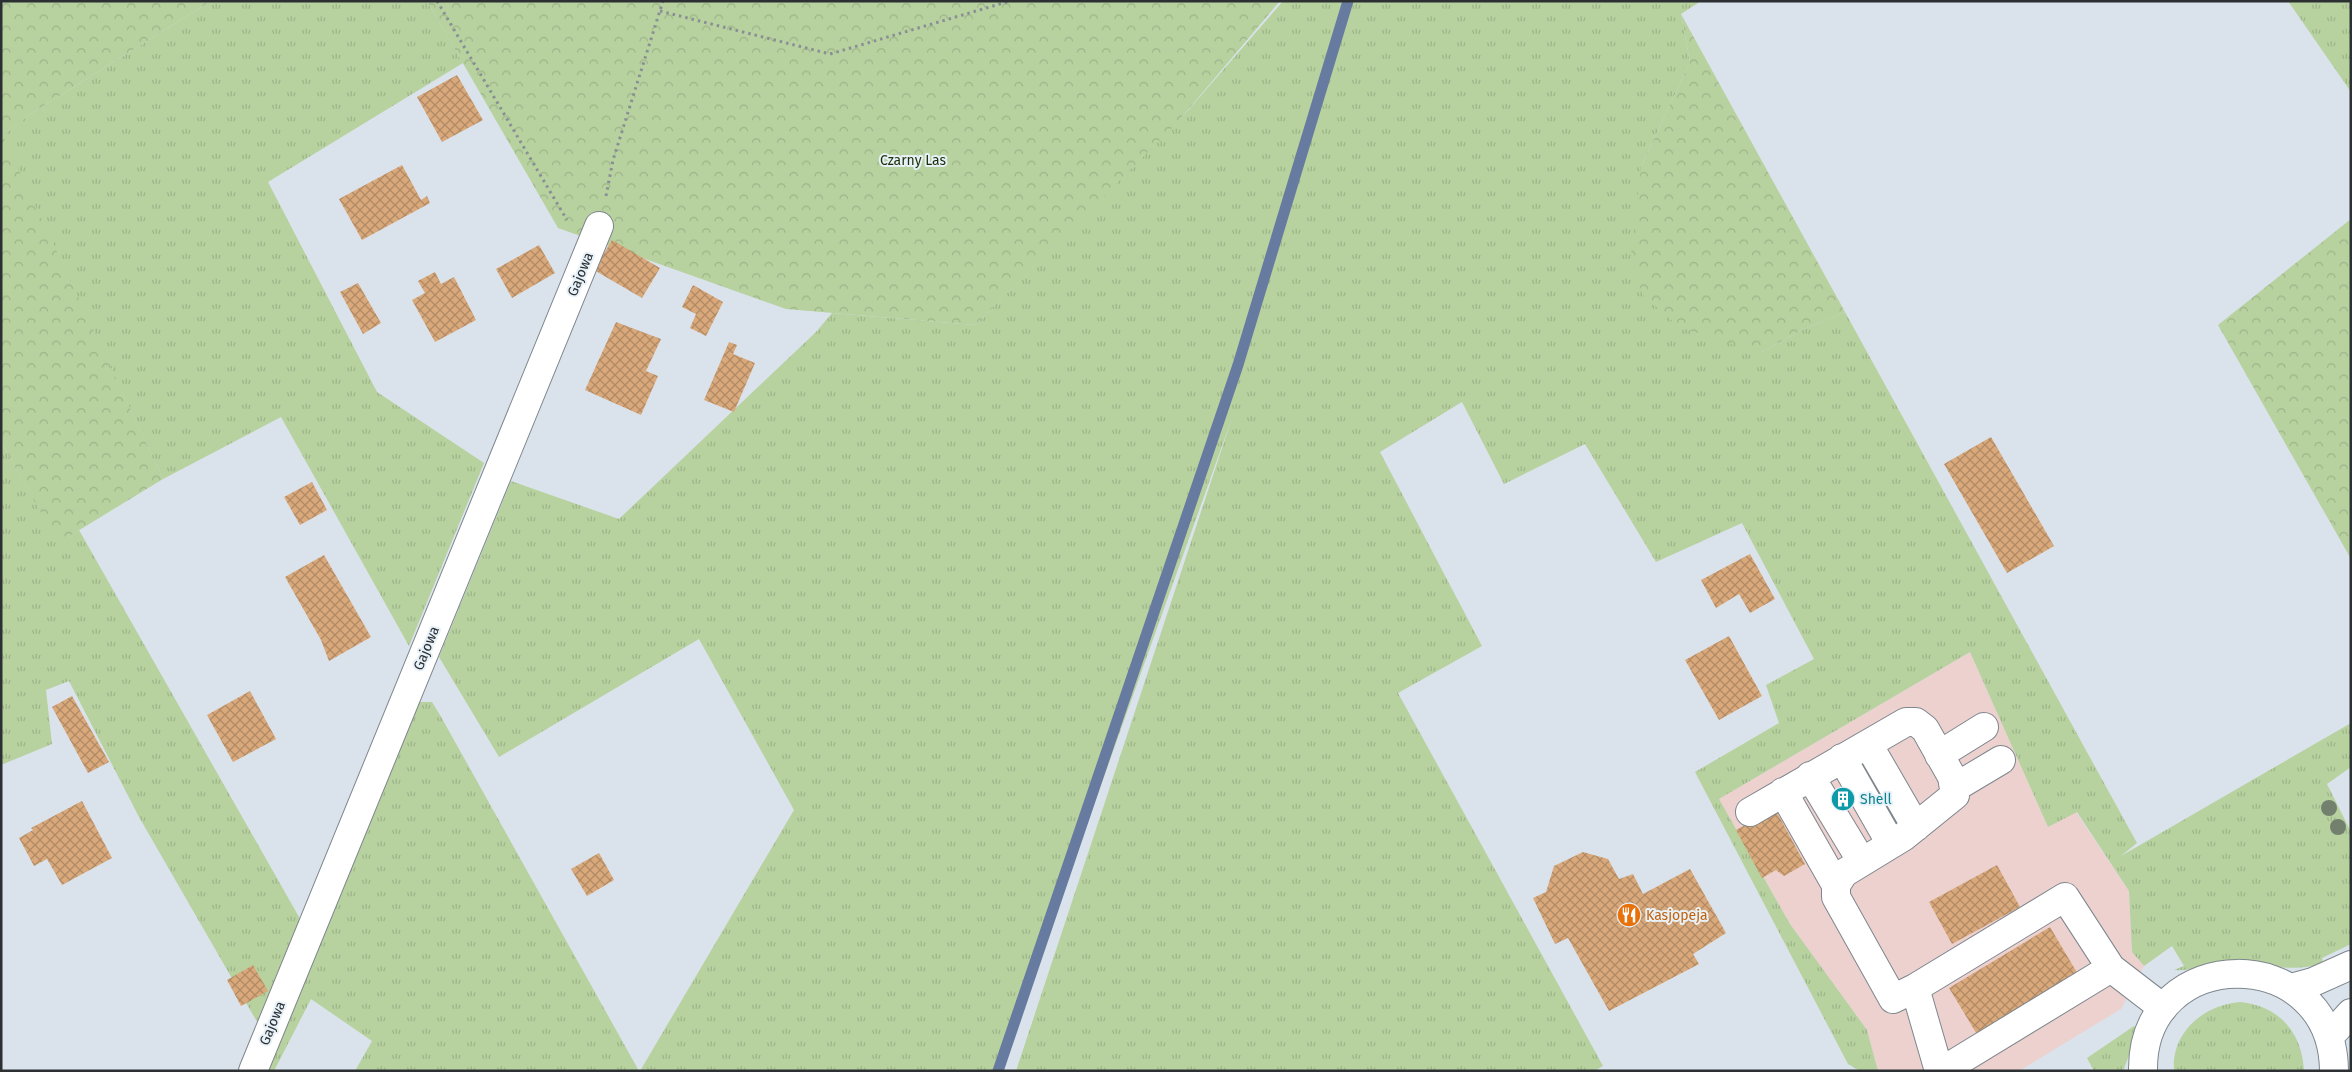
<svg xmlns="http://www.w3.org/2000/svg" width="2352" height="1072" font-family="'Fira Sans',sans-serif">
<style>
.commercial{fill:#ecd1cf}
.grass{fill:url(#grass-tufts)}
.forest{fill:url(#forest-crowns)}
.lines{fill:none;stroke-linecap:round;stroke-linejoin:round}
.stream{stroke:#677aa0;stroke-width:11}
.building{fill:url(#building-cross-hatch)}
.minor-casing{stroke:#7e868d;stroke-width:30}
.major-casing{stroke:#7e868d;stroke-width:30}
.path{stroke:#898f95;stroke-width:3;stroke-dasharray:2.5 4;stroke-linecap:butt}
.minor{stroke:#fff;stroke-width:28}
.major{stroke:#fff;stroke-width:28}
.tree{fill:#72806d}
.labels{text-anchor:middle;stroke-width:4;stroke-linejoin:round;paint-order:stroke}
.park-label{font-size:14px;fill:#1d2f06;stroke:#e7f1f8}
.street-label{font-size:14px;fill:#2c3033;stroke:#e7f1f8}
.culture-label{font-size:14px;fill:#0d838f;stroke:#e7f1f8;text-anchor:start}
.food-label{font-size:14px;fill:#c56008;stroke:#e7f1f8;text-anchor:start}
</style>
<defs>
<pattern id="grass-tufts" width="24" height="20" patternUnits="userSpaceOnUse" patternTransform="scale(1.25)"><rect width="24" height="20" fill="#b7d19f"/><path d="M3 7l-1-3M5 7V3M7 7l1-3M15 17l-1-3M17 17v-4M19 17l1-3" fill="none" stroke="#9eb489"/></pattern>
<pattern id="forest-crowns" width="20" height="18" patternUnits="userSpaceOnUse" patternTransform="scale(1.25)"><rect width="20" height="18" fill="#b7d19f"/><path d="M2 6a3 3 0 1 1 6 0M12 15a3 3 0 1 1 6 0" fill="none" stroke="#9eb489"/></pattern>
<pattern id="building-cross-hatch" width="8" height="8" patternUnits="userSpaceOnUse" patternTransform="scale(1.25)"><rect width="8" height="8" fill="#daa97b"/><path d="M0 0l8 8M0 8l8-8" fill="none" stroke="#b18a65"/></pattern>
</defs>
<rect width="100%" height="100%" fill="#dae3eb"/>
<path class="commercial" d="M1970 652 2048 827 2076 812 2129 891 2132 952 2144 966 2121 1009 2019 1071H1878L1867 1030 1790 924 1719 799Z"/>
<path class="grass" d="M211 1H427L463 63 268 182 377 392 484 463 409 646 281 417 163 479 2 136 32 113Z
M1283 1H1701L1681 14 1690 62 1641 167 1760 353 1802 330 1845 312 2137 843 2121 856 2351 723V767L2327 784 2351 832V944L2322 958 2323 964C2309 967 2295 969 2281 967 2265 965 2251 960 2235 960 2213 960 2195 972 2174 970L2184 966 2172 946 2144 966 2132 952 2129 891 2077 812 2048 827 1970 652 1719 799 1790 924 1867 1030 1878 1071H1860L1848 1064 1695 772 1779 723 1766 685 1814 659 1742 523 1656 562 1585 444 1504 484 1462 402 1380 452 1482 646 1398 693 1603 1066 1594 1071H1016L1232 418 999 1071H640L794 810 699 639 499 757 439 657 511 481 619 519 816 332 832 313 975 325 1183 116Z
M2288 1H2351V92Z
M1 442 58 542 79 530 303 924 260 1027 139 817 69 681 46 690 52 744 1 765Z
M419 702H432L440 715 639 1071H355L372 1041 311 999 274 1071H261Z
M2240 1002C2279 1006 2302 1032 2304 1071H2174C2171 1032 2204 1005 2240 1002Z
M2134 1026 2138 1032 2123 1071H2094L2087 1058Z"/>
<path class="forest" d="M1 1H211L32 113 3 136 163 479 58 543 1 442Z
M427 1H1280L1176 124 975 325 786 309 558 228Z
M1681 14 1845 312 1802 330 1760 353 1679 327 1642 294 1631 255 1641 167 1690 62Z
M2351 219V559L2218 325Z"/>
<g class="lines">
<path class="stream" d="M998 1071 1238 365 1348 1"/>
</g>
<path class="building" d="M457 75 483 120 442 142 417 97Z
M402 165 421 200 427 196 430 203 362 240 339 199Z
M612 240 660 268 642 298 594 270Z
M539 245 555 273 512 298 496 269Z
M435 272 441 284 454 277 476 320 435 342 412 300 425 293 418 281Z
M358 283 381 323 363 334 340 292Z
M693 285 723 302 706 336 690 328 696 314 682 307Z
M616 322 661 339 646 371 658 376 641 415 585 390Z
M729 342 737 345 733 354 755 363 734 412 704 400Z
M1991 437 2054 546 2007 573 1944 464Z
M312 482 327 510 300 525 284 497Z
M1750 554 1775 599 1750 613 1739 594 1716 608 1701 580Z
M324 555 371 637 329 661 321 640 285 577Z
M1729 636 1762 696 1719 720 1685 660Z
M250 691 276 739 233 762 207 715Z
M72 696 109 762 88 773 52 707Z
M82 801 112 858 62 885 47 859 34 866 19 838 33 830 31 828Z
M1775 809 1805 864 1784 876 1776 870 1762 878 1736 830Z
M1583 852 1608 859 1619 879 1633 874 1643 894 1690 869 1726 933 1693 954 1699 964 1609 1011 1568 938 1555 944 1533 898 1546 892 1554 866Z
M599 853 614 880 587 896 571 869Z
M1997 865 2020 907 1952 944 1929 902Z
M2050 927 2079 976 1978 1036 1949 988Z
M253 965 268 991 241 1006 227 980Z"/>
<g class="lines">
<g class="minor-casing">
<path id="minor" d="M1868 744 1916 827
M1939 755 1984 727
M1842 758 1891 844
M1810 776 1862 862
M1954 788 2001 760
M1783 792 1836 885
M1750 812 1906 722H1916L1925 729 1952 777 1955 795 1903 837 1844 873 1836 885V897L1893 999 1915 988
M253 1071 599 226
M1939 1071 1915 988 2065 897 2111 968 2163 1008
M1942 1071 2111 968"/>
</g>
<g class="major-casing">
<path id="major" d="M2291 988 2313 982 2351 965
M2329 1037 2351 1013
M2143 1071C2141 942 2333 941 2334 1071"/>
</g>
<path class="path" d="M437 1 567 220
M660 11 830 54 1010 1
M606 196 613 160 663 1"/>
<use href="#minor" class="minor"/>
<use href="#major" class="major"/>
</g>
<g class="tree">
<circle cx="2329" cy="808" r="8"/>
<circle cx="2338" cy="827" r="8"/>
</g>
<defs>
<g id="building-disc" transform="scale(1.25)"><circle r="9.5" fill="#0f9aa8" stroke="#e7f1f8"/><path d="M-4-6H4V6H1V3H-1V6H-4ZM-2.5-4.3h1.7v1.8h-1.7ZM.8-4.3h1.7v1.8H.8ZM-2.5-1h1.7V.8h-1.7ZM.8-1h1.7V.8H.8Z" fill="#fff"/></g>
<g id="restaurant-disc" transform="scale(1.25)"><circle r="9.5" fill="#e8710a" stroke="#e7f1f8"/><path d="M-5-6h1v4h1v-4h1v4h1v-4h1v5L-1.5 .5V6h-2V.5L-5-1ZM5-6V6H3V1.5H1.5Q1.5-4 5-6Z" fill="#fff"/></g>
</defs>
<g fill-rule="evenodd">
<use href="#building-disc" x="1843" y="799"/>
<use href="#restaurant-disc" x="1629" y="915"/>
</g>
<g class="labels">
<g class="park-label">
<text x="913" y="165">Czarny Las</text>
</g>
<g class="street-label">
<text transform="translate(580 274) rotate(-68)" y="5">Gajowa</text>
<text transform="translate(426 648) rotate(-68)" y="5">Gajowa</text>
<text transform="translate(272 1023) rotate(-68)" y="5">Gajowa</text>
</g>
<g class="culture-label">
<text x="1860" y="804">Shell</text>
</g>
<g class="food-label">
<text x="1646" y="920">Kasjopeja</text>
</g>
</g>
<rect width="2352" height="1072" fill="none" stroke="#2c3033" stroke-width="5"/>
</svg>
